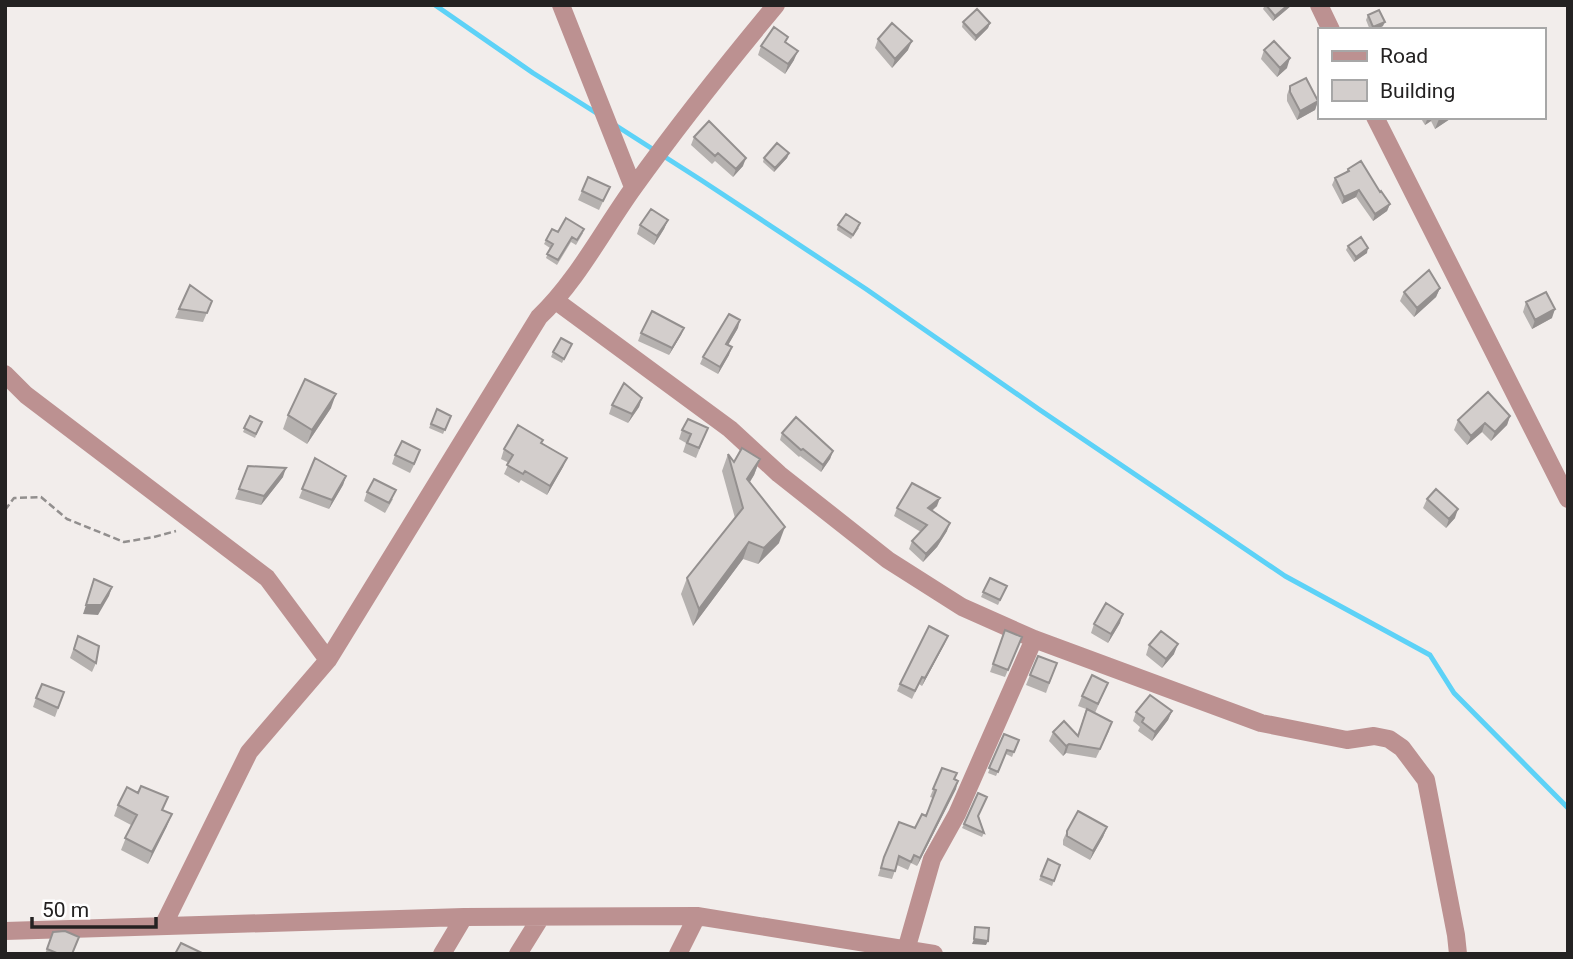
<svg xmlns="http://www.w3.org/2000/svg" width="1573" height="959" font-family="Roboto,sans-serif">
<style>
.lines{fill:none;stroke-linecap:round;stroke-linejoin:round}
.stream{stroke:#5dd2f7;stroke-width:5}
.path{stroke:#928f8e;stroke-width:2.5;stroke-dasharray:7 3.5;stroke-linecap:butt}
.minor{stroke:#bc9191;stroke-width:18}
.tertiary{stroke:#bc9191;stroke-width:18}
.wall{fill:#b5b1af}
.shaded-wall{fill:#94908f}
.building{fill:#d3cecc;stroke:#94908f;stroke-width:2}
</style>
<rect width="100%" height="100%" fill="#f2edeb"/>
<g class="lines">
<path class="stream" d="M435 5 533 73 598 114
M615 125 701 180 866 289 1040 410 1285 576 1430 655 1454 693 1568 808"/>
<path class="path" d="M5 510 14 498 41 497 67 519 124 542 154 537 176 531"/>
<path class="minor" d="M561 5 633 187
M556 301 730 429 779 474 888 560 962 607 1034 639 1261 723 1347 740 1374 736 1389 739 1402 748 1426 780 1456 935 1458 954
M5 374 26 395 267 578 328 660
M163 926 249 752 328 660 539 317C577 281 603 230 634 187 679 124 727 64 776 5
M5 931 464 917 697 916 934 954
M906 950 932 859 957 814 1034 639
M442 954 464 917
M518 954 541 917
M678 954 697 916"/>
<path class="tertiary" d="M1319 5 1331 30
M1375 117 1568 499"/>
</g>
<path class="wall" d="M1265 5H1292L1273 21 1263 9Z
M1368 15 1383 26 1375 30H1370L1366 20Z
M963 22 990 23 988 28 975 41 962 27Z
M878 39 908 50 892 68 875 48Z
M786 43 794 60 785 74 758 55 761 46Z
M1264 50 1287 68 1277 77 1261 59Z
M1290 86 1318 101 1315 110 1297 120 1287 101V95Z
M1420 117H1453L1435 129 1431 121 1425 125Z
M694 137 743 166 733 177 715 161 712 164 691 145Z
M789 153 787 158 774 172 763 162 764 158Z
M1348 169 1380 192 1390 204 1387 211 1373 221 1356 197 1342 204 1332 185 1335 178 1346 172Z
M610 187 599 210 578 200 582 191Z
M668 220 664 229 654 245 637 234 640 225Z
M838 225 859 228 851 239 837 230Z
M558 232 583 233 576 245 571 242 557 265 546 258 550 248 544 244 546 240Z
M1348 246 1367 253 1354 262 1346 250Z
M1440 288 1436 297 1414 317 1400 301 1404 292Z
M212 301 203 322 175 318 179 309Z
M1526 302 1552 318 1532 329 1523 312Z
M684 328 681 335 669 355 638 341 641 333Z
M738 328 728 345 729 355 718 374 700 364 703 357Z
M572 344 562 363 551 357 553 352Z
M642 398 639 407 628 423 609 414 612 405Z
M331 408 307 444 283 429 288 415Z
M437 409 451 416 443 434 429 428Z
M250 416 262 422 255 438 243 432Z
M1510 416 1507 425 1491 441 1482 432 1467 445 1454 430 1458 420Z
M708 428 696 458 683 452 686 443 679 439 682 430Z
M782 433 833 451 830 459 821 472 800 456 799 457 780 440Z
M543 440 542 443 567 458 563 467 547 495 521 480 519 483 504 474 509 463 501 459 504 449Z
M728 454 734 462 760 459 754 475 750 482 779 543 758 564 743 559 693 626 681 594 687 578 735 518 722 471Z
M395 455 417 459 410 473 392 464Z
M315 458 346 476 343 485 329 509 299 498Z
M248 466 283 477 261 505 235 499Z
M367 492 393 499 385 513 364 501Z
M1427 499 1455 518 1446 528 1423 508Z
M937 506 932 511 947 531 937 547 923 562 909 549 912 541 921 532 894 516 897 508Z
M990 578 1007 586 998 605 981 597Z
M1120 623 1108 643 1091 633 1094 624Z
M1005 630 1022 637 1005 677 990 672Z
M78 636 96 663 92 672 70 658Z
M945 643 922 686 919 684 912 699 897 691 900 684Z
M1149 645 1174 654 1162 668 1146 655Z
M1057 663 1046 693 1026 685 1030 675Z
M1108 683 1095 713 1109 731 1096 758 1066 753 1063 756 1049 741 1053 732 1078 736 1086 709 1078 706 1082 696Z
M64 692 55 717 33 707 36 698Z
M1172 711 1168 720 1152 741 1138 731 1140 727 1133 721 1136 712Z
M1004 734 1019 740 1012 757 1006 754 996 776 988 773Z
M942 768 955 779 956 789 917 866 911 863 908 870 897 865 892 879 878 876 884 857 915 828 926 816 933 798 930 797Z
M118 805 163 810 167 826 148 864 121 850 131 825 114 816Z
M979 816 984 833 982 837 962 828 964 824Z
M1107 827 1103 837 1090 860 1063 845V840L1067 831Z
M1048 859 1060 865 1052 886 1039 880Z
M53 932 72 954H45Z"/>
<path class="shaded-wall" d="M1288 5H1292L1273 21 1275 16Z
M1385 22 1383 26 1375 30H1372L1373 27Z
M990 23 988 28 975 41 976 36Z
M912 41 908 50 892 68 895 59Z
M798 51 794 60 785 74 788 64Z
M1290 58 1287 68 1277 77 1280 68Z
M1318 101 1315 110 1297 120 1300 111Z
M1428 117H1432L1431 121 1425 125Z
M1442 117H1453L1435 129 1439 119Z
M789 153 787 158 774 172 775 168Z
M746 158 743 166 733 177 736 169Z
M1359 190 1356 197 1342 204 1344 197Z
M1390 204 1387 211 1373 221 1375 214Z
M668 220 664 229 654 245 657 236Z
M1368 248 1367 253 1354 262 1356 257Z
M1440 288 1436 297 1414 317 1417 308Z
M1555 309 1552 318 1532 329 1535 320Z
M740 320 738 328 724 352 726 344Z
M684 328 681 335 669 355 672 348Z
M732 347 729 355 718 374 720 367Z
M336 394 331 408 307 444 312 430Z
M642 398 639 407 628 423 632 414Z
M1510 416 1507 425 1491 441 1495 432Z
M1485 423 1482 432 1467 445 1471 436Z
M833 451 830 459 821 472 823 465Z
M567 458 563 467 547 495 550 486Z
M760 459 754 475 741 496 747 479Z
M286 468 283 477 261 505 264 496Z
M346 476 343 485 329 509 332 500Z
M940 498 937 506 925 516 928 508Z
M1458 509 1455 518 1446 528 1449 519Z
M950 523 947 531 937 547 923 562 926 554Z
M785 527 779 543 758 564 764 548Z
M749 542 743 559 693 626 699 609Z
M112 587 109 596 98 615 83 614 86 605Z
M1123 614 1120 623 1108 643 1111 634Z
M948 636 945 643 922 686 925 678Z
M1178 644 1174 654 1162 668 1166 659Z
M1172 711 1168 720 1152 741 1155 732Z
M1069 744 1066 753 1063 756 1066 746Z
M958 781 956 789 917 866 920 858Z
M172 814 167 826 148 864 152 852Z
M1107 827 1103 837 1090 860 1093 851Z
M974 939 988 941 986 945 972 944Z"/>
<path class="building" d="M1266 5H1288L1275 16Z
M977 9 990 23 976 36 963 22Z
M1379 10 1385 22 1373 27 1368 15Z
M892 23 912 41 895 59 878 39Z
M774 27 788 37 785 42 798 51 788 64 761 46Z
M1274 41 1290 58 1280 68 1264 50Z
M1306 78 1318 101 1300 111 1290 92V86Z
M709 121 746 158 736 169 718 153 715 156 694 137Z
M777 143 789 153 775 168 764 158Z
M1361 161 1380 192 1381 191 1390 204 1375 214 1359 190 1344 197 1335 178 1349 171 1348 169Z
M588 177 610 187 603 201 582 191Z
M651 209 668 220 657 236 640 225Z
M846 214 860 223 853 235 838 225Z
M566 218 584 229 577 240 572 237 558 260 547 254 553 244 546 240 552 229 558 232Z
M1361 237 1368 248 1356 257 1348 246Z
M1429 270 1440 288 1417 308 1404 292Z
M190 285 212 301 207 313 179 309Z
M1546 292 1555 309 1535 320 1526 302Z
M652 311 684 328 672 348 641 333Z
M729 314 740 320 726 344 732 347 720 367 703 357Z
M561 338 572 344 564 359 553 352Z
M305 379 336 394 312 430 288 415Z
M624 383 642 398 632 414 612 405Z
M1488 392 1510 416 1495 432 1485 423 1471 436 1458 420Z
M437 409 451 416 445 430 431 424Z
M250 416 262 422 256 434 244 428Z
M796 417 833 451 823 465 803 449 801 450 782 433Z
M688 419 708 428 699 448 687 443 691 434 682 430Z
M518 425 543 440 541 443 567 458 550 486 525 471 523 474 507 465 513 455 504 449Z
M402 441 420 450 414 464 395 455Z
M742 448 760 459 747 479 785 527 764 548 749 542 699 609 687 578 743 508 728 454 734 462Z
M315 458 346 476 332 500 302 489Z
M248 466 286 468 264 496 239 489Z
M374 479 396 490 389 503 367 492Z
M912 483 940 498 928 508 950 523 940 539 926 554 912 541 927 525 897 508Z
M1436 489 1458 509 1449 519 1427 499Z
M990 578 1007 586 1000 600 983 592Z
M94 579 112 587 101 605H86Z
M1106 603 1123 614 1111 634 1094 624Z
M929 626 948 636 925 678 922 677 915 691 900 684Z
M1005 630 1022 637 1008 670 993 664Z
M1161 631 1178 644 1166 659 1149 645Z
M78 636 99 646 96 663 74 649Z
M1038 656 1057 663 1049 683 1030 675Z
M1092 675 1108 683 1098 704 1082 696Z
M42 684 64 692 58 708 36 698Z
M1150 695 1172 711 1155 732 1142 722 1144 718 1136 712Z
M1087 709 1112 722 1100 749 1069 744 1066 746 1053 732 1064 721 1078 736Z
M1004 734 1019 740 1014 752 1007 750 998 772 989 768Z
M942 768 957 773 954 779 958 781 920 858 914 855 911 862 899 856 895 871 881 868 884 857 899 822 915 828 922 814 926 816 936 790 933 789Z
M141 786 168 797 162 810 172 814 152 852 125 838 137 815 118 805 127 787 138 793Z
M978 793 987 797 978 816 984 833 964 824Z
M1078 811 1107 827 1093 851 1067 836V831Z
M1048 859 1060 865 1054 881 1041 876Z
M975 927 989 928 988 941 974 939Z
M65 931 79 937 72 954H59L47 949 53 932Z
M181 943 204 954H175Z"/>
<rect width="1573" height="959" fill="none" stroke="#242222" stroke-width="14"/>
<rect x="1318" y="28" width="228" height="91" fill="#ffffff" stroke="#a7a7a7" stroke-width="2"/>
<rect x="1332" y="51" width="35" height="10" fill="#bc9191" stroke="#a7a7a7" stroke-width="2"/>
<text x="1380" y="63" font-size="21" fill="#242222">Road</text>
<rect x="1332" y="80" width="35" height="21" fill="#d3cecc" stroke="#a7a7a7" stroke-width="2"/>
<text x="1380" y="98" font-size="21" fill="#242222">Building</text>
<path d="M32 917v10h124v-10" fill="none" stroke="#242222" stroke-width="3.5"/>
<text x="42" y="917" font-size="21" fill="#242222" stroke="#ffffff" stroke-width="5" paint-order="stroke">50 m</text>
</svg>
